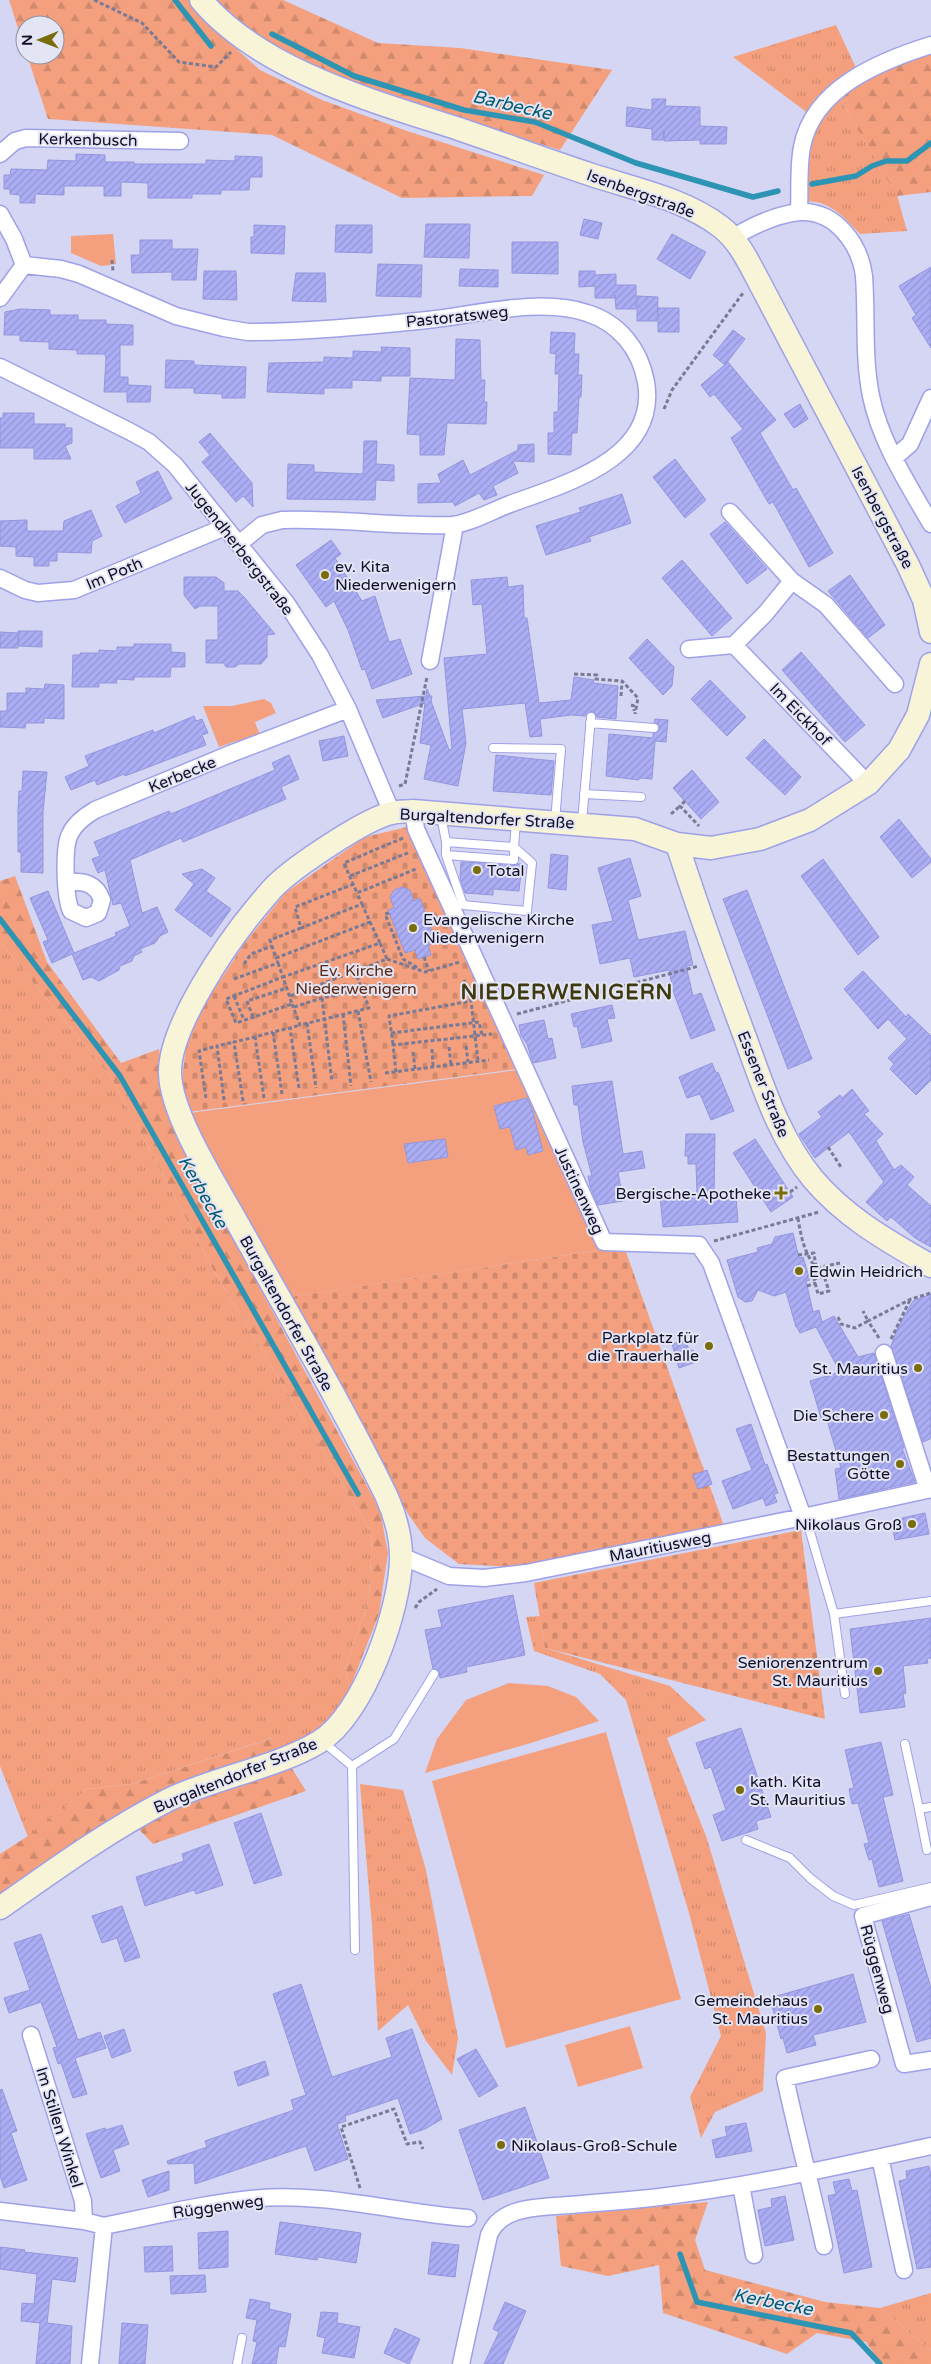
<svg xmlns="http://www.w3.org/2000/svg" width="931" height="2364" font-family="'Varela Round',sans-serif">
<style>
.grass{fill:url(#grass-tufts)}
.forest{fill:url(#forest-firs)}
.cemetery{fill:url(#cemetery-stones)}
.green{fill:#f4a07e}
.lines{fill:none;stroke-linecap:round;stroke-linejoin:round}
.stream{stroke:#2e94b3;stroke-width:5.5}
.building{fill:url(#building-hatch);stroke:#9496dc}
.lane-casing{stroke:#9fa1e7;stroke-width:10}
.street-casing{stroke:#9fa1e7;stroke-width:19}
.secondary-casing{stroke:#9fa1e7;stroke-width:25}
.path{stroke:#797a95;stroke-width:3;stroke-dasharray:4 2.5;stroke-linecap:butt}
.lane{stroke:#fff;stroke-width:8}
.street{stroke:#fff;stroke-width:16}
.secondary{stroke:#f7f4d8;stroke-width:22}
.poi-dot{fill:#786d0a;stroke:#e4e5f4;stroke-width:2}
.labels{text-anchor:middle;stroke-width:4;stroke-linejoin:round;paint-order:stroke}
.street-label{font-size:16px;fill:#100f28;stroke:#e4e5f4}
.poi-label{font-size:16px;fill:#100f28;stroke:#e4e5f4;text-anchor:end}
.park-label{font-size:16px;fill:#5a2813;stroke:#e4e5f4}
.water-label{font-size:18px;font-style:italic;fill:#045a70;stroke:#e4e5f4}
.district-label{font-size:21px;font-weight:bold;letter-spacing:1px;fill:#3e390f;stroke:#e4e5f4}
</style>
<defs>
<pattern id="grass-tufts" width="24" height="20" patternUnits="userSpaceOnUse" patternTransform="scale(1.25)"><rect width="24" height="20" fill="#f4a07e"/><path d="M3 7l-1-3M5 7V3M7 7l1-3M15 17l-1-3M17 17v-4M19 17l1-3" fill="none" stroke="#d0896d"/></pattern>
<pattern id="forest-firs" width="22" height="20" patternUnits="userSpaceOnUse" patternTransform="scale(1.25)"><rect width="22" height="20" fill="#f4a07e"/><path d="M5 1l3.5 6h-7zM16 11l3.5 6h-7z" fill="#d0896d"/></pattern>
<pattern id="cemetery-stones" width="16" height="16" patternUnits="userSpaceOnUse" patternTransform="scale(1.25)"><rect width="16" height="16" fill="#f4a07e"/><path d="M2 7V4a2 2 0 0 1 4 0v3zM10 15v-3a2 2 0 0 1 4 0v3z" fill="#d0896d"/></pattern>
<pattern id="building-hatch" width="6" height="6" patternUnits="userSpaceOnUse" patternTransform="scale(1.25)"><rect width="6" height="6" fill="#acaef5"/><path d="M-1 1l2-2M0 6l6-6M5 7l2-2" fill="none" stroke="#9394d2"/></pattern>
</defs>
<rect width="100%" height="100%" fill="#d4d6f4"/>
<path class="grass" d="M836 25 857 70 840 78 809 114 733 57Z
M838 96 897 195 907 231 860 234C846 219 828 198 804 202 804 174 805 142 821 117 825 109 833 103 838 96Z
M0 942 111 1077 214 1271 372 1533 369 1600 345 1669 350 1688C328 1727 318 1730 279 1749L272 1738 132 1784 87 1789 28 1837 0 1766Z
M540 1616 545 1648 670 1686 706 1720 667 1738 706 1836 766 2033 763 2091 715 2112 701 2138 690 2097 721 2036 689 1913 626 1700 600 1674 534 1651 526 1617Z
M360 1784 403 1790 426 1870 458 2038 452 2075 426 2041 408 2005 378 2031 372 1926Z
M931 2293V2350L880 2308Z"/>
<path class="forest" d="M9 0H189L211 26 260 70 322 100 407 131 544 175 532 196 402 198 272 135 48 119 27 55H55V25H25V50Z
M214 0H283L378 43 460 48 612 70 560 150 413 105 276 54Z
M931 52V192L897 196 838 96 886 70Z
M15 876 47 962 121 1063 159 1049 167 1111 243 1257 380 1510 388 1553 379 1614 350 1688 345 1669 369 1600 372 1533 214 1271 111 1077 0 942V881Z
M273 1738 306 1791 153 1844 124 1814 0 1902V1854L28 1836 87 1789 132 1784Z
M708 2202 695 2240 705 2270 825 2302 880 2308 931 2350V2364H881L866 2342 817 2333 787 2354 663 2313 659 2265 608 2276 561 2266 556 2216Z"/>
<path class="cemetery" d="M407 827 517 1069 189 1112 183 1093V1071L186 1048 202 1008 244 944 285 893 365 837Z
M599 1250 626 1252 724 1526 515 1567 459 1564 425 1538 408 1514 289 1297Z
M801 1530 825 1719 545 1648 534 1583Z"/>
<path class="green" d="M113 234 116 264 101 266 71 253V236Z
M264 699 271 703 276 713 255 722 260 735 238 744 236 741 219 747 203 706H232Z
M517 1070 599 1250 290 1297 189 1113Z
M509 1683 548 1686 576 1697 599 1721 531 1743 425 1773 437 1739 466 1700Z
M606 1732 681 1999 506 2048 432 1781Z
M630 2026 643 2068 578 2087 565 2045Z"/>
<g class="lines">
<path class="stream" d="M175 0 211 46
M272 34 354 76 464 110 535 122 636 163 753 197 778 191
M812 184 856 176 872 166 886 161H907L931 143
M0 919 120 1076 358 1494
M680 2254 697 2302 851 2333 880 2364"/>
</g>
<path class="building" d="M652 99H666L665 106 700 107V126L727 127 726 144H700V140L664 141V130L663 140H652V129L626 126 627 107 652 110Z
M76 154 105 155V162H134V164H206V160L235 161V156L262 157V177H250L249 190H221V194H192V198H148V183L121 182V196H104V186H64V195L35 194V203H20V195L10 194V189H4V175H10L11 169 47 170 48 160 76 161Z
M584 219 602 223 598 239 580 235Z
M426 224H470L469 258 424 257Z
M254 225 285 226 284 254 251 253V237H254Z
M336 225H372V253L335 252Z
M672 234 706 252 690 279 657 259Z
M140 240H172V249H198L196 280H172V272L132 273 131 255H140Z
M512 242H558V274L512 273Z
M378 264 422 265 421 297 376 296Z
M931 267V348L912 318 916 315 899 286Z
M460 269 498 270V287L459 286Z
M204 271H236L237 300 203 299Z
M579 271H595V275L616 274V285H636V309H616L615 295V298H595V286L579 287Z
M296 273H325L326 302 292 301Z
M637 296 658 297 657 321H637Z
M658 308H679V332H658Z
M20 309 50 310V315H78V320H106V324L133 325V345H120V377H128V385L151 386 150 402H127V392H104L106 358 105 354H77V350L49 349V342L20 341V335H4L5 312Z
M733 330 745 339 725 365 713 355Z
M551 332 575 333 574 354H579L578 375H582L581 397H579L577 433H572L571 455 548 454V433H554V412H558L559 374H555L556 354 550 353Z
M456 339 480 340 481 380H485L484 402H487L486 424 447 423 444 455H420V435L407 434 410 378 455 380Z
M381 347 410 348V376H381V381L352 380V388H324V394L267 392 269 363 324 362V357L353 358V351L382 352Z
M166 360 194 361V365L246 367 245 398H222V394L194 393V388H165Z
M728 362 776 420 760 433 793 490 796 488 833 553 809 567 773 502 769 504 731 438 743 429 714 394 710 397 701 385Z
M800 404 808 419 794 428 784 414Z
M3 413H34V424H65V428H72V443L65 446 71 459H34V448H0V418H3Z
M210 433 252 483 253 507 243 496 236 502 202 462 210 455 199 442Z
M364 441H377L376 464 394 465V481L376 480 375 500 287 499 288 464 314 465V472L363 474Z
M534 444V462L513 461 518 473 493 486 497 495 484 500 479 493 455 506 453 502 418 503V484L441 483 438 474 463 460 470 475 518 450V445Z
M675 459 706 500 685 518 653 477Z
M158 471 172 499 125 523 116 506 141 493 136 482Z
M622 494 631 523 589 537 591 541 546 555 536 526 581 512 579 508Z
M91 510 102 536 92 541 91 553 57 552V561H49V566H34V557L16 556V547L0 546V521L27 520V531H63L64 521Z
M725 522 767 569 747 584 710 534Z
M331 540 341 554 335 558 362 601 375 596 389 642 400 639 412 674 372 689 365 669 362 670 348 630 334 601 326 607 296 565Z
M682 560 732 618 712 636 662 578Z
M850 575 885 625 868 638 828 591Z
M184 577H216L224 583V591H238L244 597 275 634 267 635V657L261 664H239L235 667H226L224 663H206V640H218V606H200L195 609 184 595Z
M507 577 508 587 523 585 524 618H527L539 703 571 700 574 677 594 680 593 683 618 686 616 719 597 717 595 713 591 711 585 716 571 715 540 719 542 736 530 737 525 703 462 709 466 743 458 786 424 779 431 745 420 743 425 703 383 718 376 700 426 696 427 689 430 696H432L431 701 449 750 452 749 444 658 487 654 482 604 473 605 471 580Z
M18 631H42V647L19 646Z
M0 632 18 633V648H0Z
M647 639 674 667 672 686 663 695 629 658Z
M134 644H171V652L185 653V667H171L170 677H134V680L116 679 117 683H99V687H72L73 655H80V653H99V650L117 651V647H134Z
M801 652 865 725 845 742 782 670Z
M710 680 746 717 727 736 691 699Z
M45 684 64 685V719L44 718V723H26L25 728 0 727V711H7V693H26V688L44 689Z
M194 716 196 721 202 719 208 733 202 735 206 745 125 776 124 774 97 785 95 780 71 790 65 777 89 766 85 756 153 730 154 733Z
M655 719 668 720 666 742 655 741 652 779 639 778V780L606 776 609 734 653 738V734L660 729 659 725 654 722Z
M344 736 348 756 323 761 319 741Z
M764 739 801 777 785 795 746 758Z
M289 755 299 779 281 787 286 799 183 842 181 838 130 860 142 913 157 907 168 932 160 936 155 943 140 949 142 952 134 956 132 961 120 966 119 970 99 981 91 977 83 980 72 954 52 963 43 942 48 940 30 898 48 891 74 953 116 936 115 933 130 926 121 903 113 905 105 870 98 873 92 859 100 856 94 842 169 811 171 814 275 770 272 763Z
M496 755 554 761 551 795 493 791Z
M692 770 719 802 701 819 673 788Z
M23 771 47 772 43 812V873L21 872V852H18V811L19 791H22Z
M899 819 931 859V862L912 878 880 837Z
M551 854 568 856 566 890 548 888Z
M630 858 641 896 628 900 638 940 685 931 693 965 686 966 693 996 701 993 715 1030 691 1039 673 991 669 970 634 977 630 958 600 964 592 925 613 921 598 868Z
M823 859 879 937 858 955 801 876Z
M461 862 522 864 519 891 493 889V895L465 893 460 878Z
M202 869 215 878 206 891 231 909 211 937 175 910 194 884 182 874Z
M402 887 410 890 414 901 420 898 436 943 428 945 431 955 418 959 415 950 405 953 388 910 394 908 390 897 394 890Z
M747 890 812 1059 788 1069 723 899Z
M863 971 906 1017 908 1014 931 1036V1080L916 1095 890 1069 894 1064 888 1058 907 1039 888 1019 878 1029 844 989Z
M612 1005 615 1018 607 1019 612 1041 582 1048 577 1026 574 1027 571 1014Z
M544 1020 548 1039 552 1038 556 1058 533 1063 527 1044 521 1035 519 1025Z
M712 1063 716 1073 718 1072 734 1111 711 1120 700 1094 687 1098 679 1077Z
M612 1081 623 1154 642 1151 645 1168 618 1172 623 1201 598 1205 590 1186 588 1176H592L583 1142 578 1105H574L572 1086Z
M852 1089 869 1111 864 1114 883 1134 876 1141 894 1170 901 1165 914 1177 907 1185 931 1206V1247L915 1238 891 1217 887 1221 866 1202 884 1182 849 1132 815 1158 799 1134 822 1117 818 1112 840 1095 842 1098Z
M527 1098 532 1109 543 1151 528 1155 526 1147 516 1150 510 1127 500 1129 494 1106Z
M686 1134H715L714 1198 736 1197 738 1222 663 1227 660 1196 697 1194 696 1164H688V1156H685Z
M445 1139 448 1157 408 1163 404 1144Z
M755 1139 793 1197 771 1212 733 1153Z
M793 1233 799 1258 803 1257 810 1280 806 1281 813 1312 819 1310 822 1322 834 1316 858 1357 874 1353 904 1448H902L915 1482 839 1499 835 1469 841 1468 827 1420 822 1421 810 1381 840 1372 816 1327 800 1333 797 1327H796L786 1292 774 1296 758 1290 752 1301 745 1302 738 1297 727 1260 758 1252 757 1248 772 1244 775 1237Z
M931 1294V1436L930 1439 923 1442 891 1346 898 1327 913 1301Z
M686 1340 689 1351 693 1350 696 1362 679 1368 672 1344Z
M751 1424 765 1465 767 1464 778 1493 774 1494 777 1502 766 1506 763 1498 733 1509 722 1481 752 1470 736 1429Z
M707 1470 712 1484 698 1489 693 1475Z
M925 1513 929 1534 895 1540 892 1525 903 1523 902 1518Z
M513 1595 525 1655 466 1667 467 1672 440 1678 439 1671 433 1669 425 1630 442 1627 438 1610Z
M931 1618V1658L927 1659 928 1663 903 1666 906 1693 903 1694 905 1707 860 1713 850 1629Z
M741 1728 771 1817 756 1821 758 1829 722 1841 713 1815 726 1810 711 1767 705 1769 696 1743Z
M881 1742 893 1795 883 1797 903 1881 879 1887 872 1859 869 1860 864 1844 869 1843 858 1803 852 1804 849 1789 854 1788 845 1750Z
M261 1813 282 1875 254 1884 234 1823Z
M209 1844 223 1885 196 1894 194 1890 145 1906 136 1877 184 1861 182 1854Z
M122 1906 140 1957 125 1962 117 1938 102 1943 92 1916Z
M909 1914 931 1988V2038L917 2042 882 1921Z
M41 1934 78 2040 100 2032 106 2048 75 2058 87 2094 73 2098 61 2063 58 2064 53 2048 57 2047 41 2002 9 2013 4 1998 30 1990 14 1943Z
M853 1974 866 2022 813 2035 816 2045 787 2053 783 2038 781 2039 770 1998Z
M301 1984 332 2077 392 2057 386 2038 412 2029 442 2119 425 2129 410 2134 398 2098 345 2116 346 2121 337 2124 348 2159 315 2171 306 2146 195 2184 194 2163 168 2164 167 2161 207 2147 205 2141 294 2110 291 2100 306 2095 273 1994Z
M124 2029 131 2051 112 2058 104 2036Z
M476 2049 498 2086 479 2097 457 2059Z
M265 2061 269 2075 238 2086 234 2072Z
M2 2089 17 2131 11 2133 27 2180 4 2188 0 2176V2090Z
M525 2107 549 2178 483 2200 459 2130Z
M746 2123 752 2151 716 2158 712 2140 727 2136 725 2127Z
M122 2125 129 2144 113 2150 120 2171 101 2178 86 2134 105 2128 106 2130Z
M929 2166 931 2176V2267L917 2269 899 2181 907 2179 906 2171Z
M169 2171V2190L148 2197 142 2180Z
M849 2179 852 2191 857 2190 872 2267 844 2273 828 2196 836 2194 833 2182Z
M785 2196 794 2240 765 2246 758 2210 772 2207 771 2199Z
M280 2222 361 2233 356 2263 318 2257 317 2260 275 2254Z
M228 2231V2267L199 2269 198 2233Z
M432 2242 459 2245 455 2277 428 2274Z
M172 2246 173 2271 145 2272 144 2247Z
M0 2247 25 2250 24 2252 78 2258 75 2282 52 2279 47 2323 72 2326 70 2364H36L40 2323 21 2321 22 2303 34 2304 37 2274 0 2269Z
M205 2275 206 2292 171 2294 170 2276Z
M250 2299 270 2303 269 2309 291 2314 285 2347 279 2346 276 2364H252L257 2342 253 2341 257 2320 246 2318Z
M505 2302 526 2311 503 2364H484L499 2332 493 2329Z
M321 2312 338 2313 337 2323 360 2327 354 2358 322 2353 325 2338 317 2336Z
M122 2323 148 2325 145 2364H119Z
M395 2328 420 2339 409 2364 384 2353Z"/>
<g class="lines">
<g class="lane-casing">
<path id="lane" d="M590 723 654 728
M493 748 561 749 555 821
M584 794 641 797
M441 815 446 842 514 847 516 822
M582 822 591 717
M446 842V855L514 860V847
M446 855 463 905 527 911 532 863 514 847
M803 1517 808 1525 834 1614 845 1694
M834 1614 931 1601
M322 1741 352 1766 355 1950
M905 1744 919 1809
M352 1766 394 1739 434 1674
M746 1840 790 1858 810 1878 833 1896 854 1905 931 1887
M927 1850 919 1809 931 1807
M237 2364 242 2338"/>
</g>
<g class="street-casing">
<path id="street" d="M0 154 15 141 26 138 180 141
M799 212C800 191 798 168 802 147 813 88 880 61 931 45
M0 214 14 239 24 265
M732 238C752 226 777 214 800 212 836 210 860 245 864 276 867 316 863 357 871 396 880 441 908 484 931 524
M0 298 24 265 61 269 79 274 176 316 224 328 248 332C307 332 368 326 427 320 475 315 540 297 587 313 619 323 640 349 646 382 659 459 564 484 510 504 494 510 468 524 452 525 396 527 339 518 282 520L262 525 240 543
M0 367 129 431 149 442 175 465 287 604 320 655 348 709 392 813
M894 458 910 444 931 398
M730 512 792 581
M0 578 25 590 38 593 74 590 225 527
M689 649 734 645
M430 661 455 525
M868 784 734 645 765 614 792 581 826 605 895 684
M413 811 416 829 604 1242 699 1245 711 1263 803 1517
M67 882C84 881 96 883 102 900L98 913 86 918 71 911C65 898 63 847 70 834 75 823 85 816 95 810L230 754 348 709
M884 1353 928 1490
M401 1556 449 1576 484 1578 526 1573 803 1517 931 1489
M931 1897 863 1916 904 2064 931 2060
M31 2035 83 2201 84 2221
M880 2157 904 2270
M741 2185 754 2255
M0 2211 84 2221 104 2226C153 2216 202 2204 251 2199 321 2191 398 2213 468 2218
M824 2246C812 2189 797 2134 785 2078L871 2059
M90 2364 104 2226
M461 2364 489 2235C500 2209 530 2208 554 2206 592 2203 630 2201 667 2196 756 2185 844 2165 931 2146"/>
</g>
<g class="secondary-casing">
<path id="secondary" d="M201 0C261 71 373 101 459 129 503 144 547 160 592 175 635 189 685 199 721 227 737 239 747 259 756 276L908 565 924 600 931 632
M677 844C698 909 721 973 745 1037 763 1086 779 1138 813 1179 846 1218 888 1241 931 1266
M0 1908C54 1870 109 1830 168 1800 215 1777 276 1768 319 1742 364 1715 401 1608 401 1557 401 1535 395 1515 386 1495 341 1403 288 1314 238 1224 217 1186 171 1116 170 1073 169 1027 227 943 256 908 263 900 269 892 276 885 296 866 366 818 392 813 398 811 406 812 413 811L635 829 677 844 711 848 760 839 810 820 868 784 899 750 918 715 931 664"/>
</g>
<path class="path" d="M94 0 142 23 179 62 216 67 231 52
M112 260 113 271
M664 409 672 390 743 293
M574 674 597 675 596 679 622 681 638 698 635 714
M621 696 622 682
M631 705 634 706V711
M399 786 405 784 427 677
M685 801 680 806 699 826
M671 814 680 806
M403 838 344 863 357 893 416 869
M350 876 410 852
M354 884 295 907 301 928 362 904 357 893
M389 913 385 914 403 959 418 968
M301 928 270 940 276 958 370 922 362 904
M424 957 429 971
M387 959 425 972 460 962
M278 963 283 977 226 999 236 1023 292 1004 283 977 380 943 370 922
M244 964 251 954 272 946
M234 979 278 963 276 958
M464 980 471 1001 478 1061
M234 996 244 1020
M290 996 387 959 380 943
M322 998 332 1082
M292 1004 300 1025 369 1008 355 971
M294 1007 322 998 362 989
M358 1011 371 1082
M343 1014 351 1086
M517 1014 699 966
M253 1017 247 1001 287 988
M307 1023 316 1088
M391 1033 479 1022 482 1035
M393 1044 389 1016 471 1001
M466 1046 468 1062
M449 1047 451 1065
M432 1049 433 1067
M413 1052 415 1069
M396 1072 393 1045 492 1034
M385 1073 489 1060
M299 1088 290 1028 300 1025
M282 1094 273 1032 290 1028
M206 1098 199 1051 217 1046
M264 1098 255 1037 273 1032
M224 1100 217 1046 234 1042
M243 1101 234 1042 255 1037
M828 1147 841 1167
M790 1192 797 1187
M798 1218C801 1237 804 1252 816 1268L812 1276
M714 1241 819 1212
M798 1255 814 1253 816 1268 840 1263
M808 1275 814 1279 824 1276 829 1291 818 1294 814 1279
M807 1286 816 1283
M838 1317 841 1324 855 1328 868 1321 863 1311
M879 1338 868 1321 911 1299 931 1293
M891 1339 910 1300
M415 1608 419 1602 437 1589
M360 2188 341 2127 394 2109 407 2144 420 2142 423 2149"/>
<use href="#lane" class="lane"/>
<use href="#street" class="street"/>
<use href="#secondary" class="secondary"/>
</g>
<g class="poi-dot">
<circle cx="325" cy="575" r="5"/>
<circle cx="477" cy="870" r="5"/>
<circle cx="413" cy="928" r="5"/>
<path d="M778.5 1185.5h5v5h5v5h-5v5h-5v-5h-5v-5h5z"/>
<circle cx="799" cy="1271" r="5"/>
<circle cx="709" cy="1346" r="5"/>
<circle cx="918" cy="1368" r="5"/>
<circle cx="884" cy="1415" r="5"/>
<circle cx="900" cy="1464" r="5"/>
<circle cx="912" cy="1524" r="5"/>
<circle cx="878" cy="1671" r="5"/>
<circle cx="740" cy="1790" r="5"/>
<circle cx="818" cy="2009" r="5"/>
<circle cx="501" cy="2145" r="5"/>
</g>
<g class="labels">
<g class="street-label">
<text transform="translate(88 139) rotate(1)" y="6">Kerkenbusch</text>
<text transform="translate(641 193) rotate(20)" y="6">Isenbergstraße</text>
<text transform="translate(457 316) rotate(-6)" y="6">Pastoratsweg</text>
<text transform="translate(883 517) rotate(62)" y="6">Isenbergstraße</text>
<text transform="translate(240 548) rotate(52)" y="6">Jugendherbergstraße</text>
<text transform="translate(114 573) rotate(-23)" y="6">Im Poth</text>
<text transform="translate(801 714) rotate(46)" y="6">Im Eickhof</text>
<text transform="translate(182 774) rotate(-22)" y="6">Kerbecke</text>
<text transform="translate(487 818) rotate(3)" y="6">Burgaltendorfer Straße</text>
<text transform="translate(764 1084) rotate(68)" y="6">Essener Straße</text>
<text transform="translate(580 1190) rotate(65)" y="6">Justinenweg</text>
<text transform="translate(287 1313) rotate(61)" y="6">Burgaltendorfer Straße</text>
<text transform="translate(660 1546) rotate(-11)" y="6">Mauritiusweg</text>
<text transform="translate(235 1775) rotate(-22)" y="6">Burgaltendorfer Straße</text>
<text transform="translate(878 1969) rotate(75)" y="6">Rüggenweg</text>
<text transform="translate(60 2127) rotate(73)" y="6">Im Stillen Winkel</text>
<text transform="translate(218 2206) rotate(-8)" y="6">Rüggenweg</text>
</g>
<g class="poi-label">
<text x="335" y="572" text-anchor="start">ev. Kita<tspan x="335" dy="18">Niederwenigern</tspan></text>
<text x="487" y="876" text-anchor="start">Total</text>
<text x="423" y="925" text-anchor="start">Evangelische Kirche<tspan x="423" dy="18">Niederwenigern</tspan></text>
<text x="771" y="1199">Bergische-Apotheke</text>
<text x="809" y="1277" text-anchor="start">Edwin Heidrich</text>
<text x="699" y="1343">Parkplatz für<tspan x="699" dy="18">die Trauerhalle</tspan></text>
<text x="908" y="1374">St. Mauritius</text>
<text x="874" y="1421">Die Schere</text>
<text x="890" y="1461">Bestattungen<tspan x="890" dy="18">Götte</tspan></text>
<text x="902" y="1530">Nikolaus Groß</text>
<text x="868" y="1668">Seniorenzentrum<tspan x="868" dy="18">St. Mauritius</tspan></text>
<text x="750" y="1787" text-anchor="start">kath. Kita<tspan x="750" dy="18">St. Mauritius</tspan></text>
<text x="808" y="2006">Gemeindehaus<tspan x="808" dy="18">St. Mauritius</tspan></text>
<text x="511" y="2151" text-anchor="start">Nikolaus-Groß-Schule</text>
</g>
<g class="park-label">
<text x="356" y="976">Ev. Kirche<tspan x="356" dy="18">Niederwenigern</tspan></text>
</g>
<g class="water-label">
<text transform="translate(512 105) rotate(13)" y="6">Barbecke</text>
<text transform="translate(203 1192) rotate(60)" y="6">Kerbecke</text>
<text transform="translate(773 2302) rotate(11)" y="6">Kerbecke</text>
</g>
<g class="district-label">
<text x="567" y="999">NIEDERWENIGERN</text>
</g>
</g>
<g transform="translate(40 40) rotate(269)"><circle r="24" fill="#e4e5f4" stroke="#8f8fa2"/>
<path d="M0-4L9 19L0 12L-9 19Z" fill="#786d0a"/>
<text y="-8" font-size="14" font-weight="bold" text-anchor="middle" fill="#100f28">N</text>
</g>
</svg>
